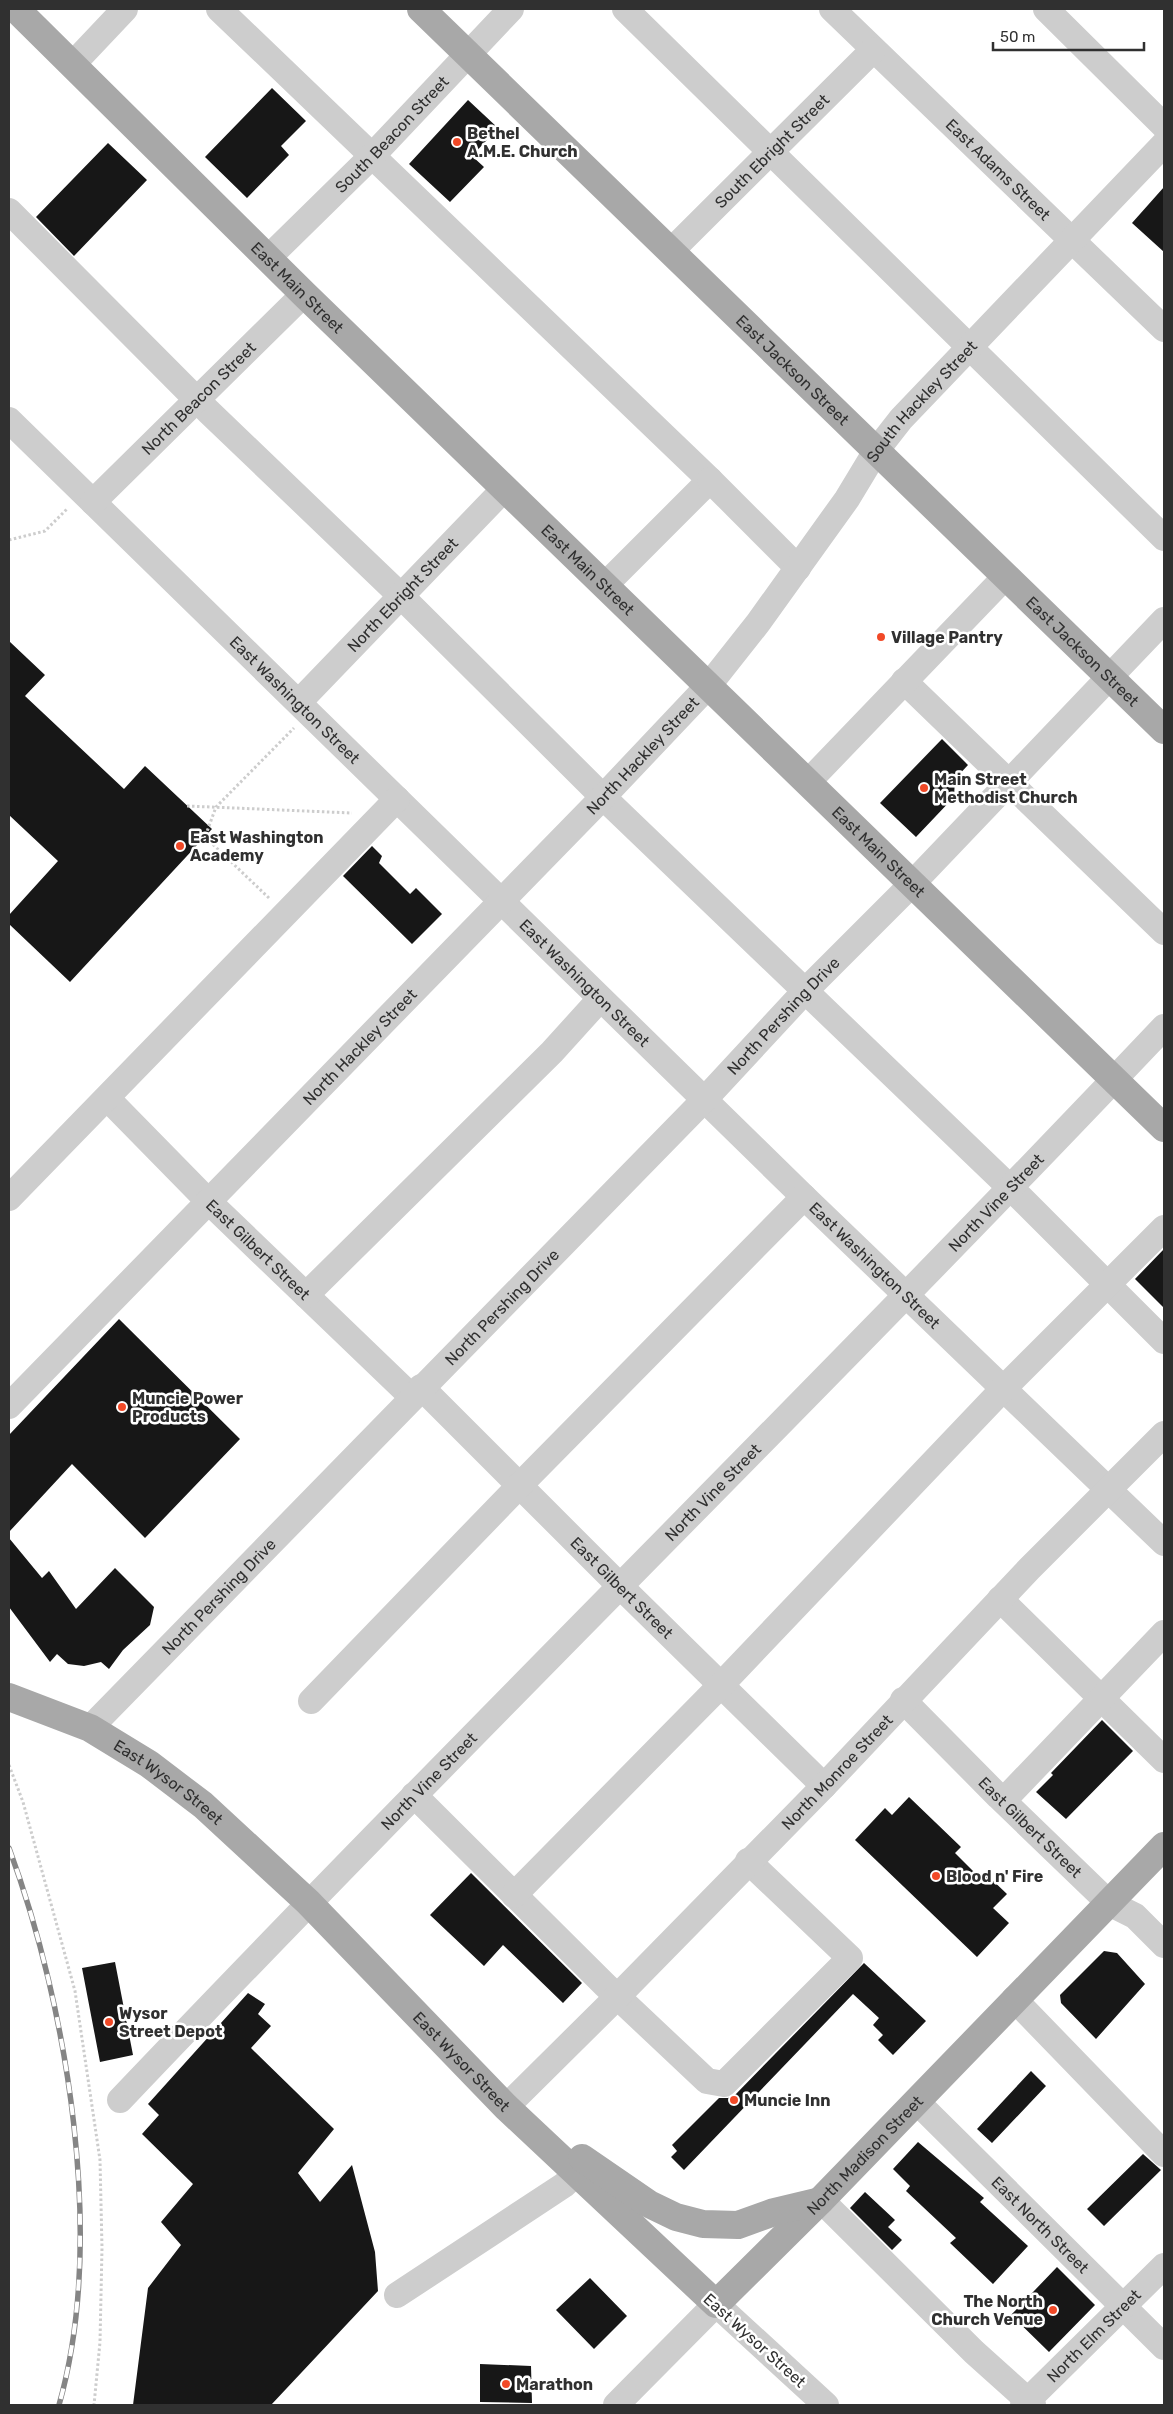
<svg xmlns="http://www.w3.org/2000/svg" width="1173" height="2414" font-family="Rubik,sans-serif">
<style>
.building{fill:#171717}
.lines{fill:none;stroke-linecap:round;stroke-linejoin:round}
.path{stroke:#cdcdcd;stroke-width:3;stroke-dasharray:2.5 2.5;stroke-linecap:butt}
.minor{stroke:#cdcdcd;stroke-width:26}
.major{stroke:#a8a8a8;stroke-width:28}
.rail-casing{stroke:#858585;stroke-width:5.5}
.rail{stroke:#fff;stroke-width:4;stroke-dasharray:11;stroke-linecap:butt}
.poi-dot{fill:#f14927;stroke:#fff;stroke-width:2}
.labels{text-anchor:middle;stroke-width:5;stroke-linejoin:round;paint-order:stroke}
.poi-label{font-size:16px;font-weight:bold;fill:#303030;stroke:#fff;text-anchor:start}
.street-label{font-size:16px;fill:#303030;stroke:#fff}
</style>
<rect width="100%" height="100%" fill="#fff"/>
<path class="building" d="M272 88 306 121 281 146 289 155 247 198 205 157Z
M468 100 498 128 472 156 484 167 450 202 409 164Z
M108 143 147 180 74 256 36 217Z
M1164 187V252L1132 223Z
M9 641 45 675 25 696 124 789 145 766 212 829 70 982 9 924V915L58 861 9 815Z
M942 739 968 765 955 779 954 797 916 837 880 803Z
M372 846 382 856 379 863 410 894 416 888 442 914 412 944 343 876Z
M1164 1249V1308L1135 1279Z
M119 1319 240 1439 145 1538 72 1464 9 1532V1435Z
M9 1538 42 1578 49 1571 76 1609 115 1568 154 1607 150 1625 123 1650 109 1669 101 1662 84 1666 68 1664 57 1654 50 1662 9 1607Z
M1102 1720 1133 1751 1066 1819 1036 1792 1053 1775 1051 1773Z
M909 1797 961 1847 955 1853 981 1879 986 1874 1007 1894 993 1908 1009 1923 977 1957 855 1840 885 1808 892 1815Z
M471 1873 582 1983 563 2003 503 1945 484 1966 430 1915Z
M1104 1951 1117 1953 1145 1984 1096 2039 1061 2003 1060 1995Z
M115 1962 133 2055 100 2062 82 1968Z
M864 1963 926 2021 893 2055 878 2040 883 2035 873 2025 879 2018 853 1994 684 2170 671 2157 677 2151 672 2145 719 2098H728L735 2095Z
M248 1993 265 2004 258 2014 271 2026 251 2048 334 2129 298 2173 320 2202 352 2165 375 2252 378 2291 271 2405H133L148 2288 181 2245 161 2222 193 2184 142 2134 159 2115 148 2104Z
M1031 2071 1046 2086 992 2143 977 2129Z
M918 2142 984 2198 980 2202 1028 2246 993 2284 950 2243 956 2238 906 2191 910 2186 893 2169Z
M1143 2154 1161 2170 1104 2226 1087 2209Z
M865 2192 895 2220 888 2227 902 2240 892 2250 850 2208Z
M1057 2267 1095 2305 1049 2352 1011 2315Z
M590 2278 627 2316 594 2349 556 2310Z
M480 2364 531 2366 532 2403 480 2402Z"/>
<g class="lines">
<path class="path" d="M9 540 45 531 68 508
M187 806 352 813
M269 898 205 837 216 807 294 728
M9 1765 23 1802 75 1991 100 2160 102 2248 100 2342 94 2405"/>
<g class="minor">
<path d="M219 9 710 480 605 585"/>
<path d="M625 9 1164 538"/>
<path id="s1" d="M832 9 1164 329"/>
<path d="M1046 9 1164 126"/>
<path d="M73 64 125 9"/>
<path d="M9 211 209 412 401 596 603 797 1022 1199 1164 1341"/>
<path id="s2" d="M671 251 873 50"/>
<path id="s3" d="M268 258 372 156 511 9"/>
<path id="s4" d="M9 420 804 1197 1164 1543"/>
<path d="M710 480 798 568"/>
<path id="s5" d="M93 502 304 294"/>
<path d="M904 681 1164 932"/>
<path id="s6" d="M299 702 505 488"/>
<path d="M808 782 1006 576"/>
<path id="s7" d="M107 1098 208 1201 412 1397"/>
<path d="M9 1198 397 799"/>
<path d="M306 1295 552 1052 600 999"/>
<path id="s8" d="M421 1387 620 1586 824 1786"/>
<path id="s9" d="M9 1406 603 797 709 685 758 623 847 499 876 451 901 419 1164 144"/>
<path d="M1000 1599 1164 1760"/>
<path id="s10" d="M903 1700 999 1797 1109 1903 1135 1916 1164 1945"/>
<path d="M311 1701 520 1485 804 1197"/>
<path id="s11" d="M90 1728 705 1099 806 990 912 884 1164 620"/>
<path d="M414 1795 605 1985 707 2081 724 2084 850 1958 748 1861"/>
<path d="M1004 1800 1164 1633"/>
<path d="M514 1895 721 1685 1003 1389 1164 1228"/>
<path d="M1014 1999 1164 2154"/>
<path id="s12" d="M120 2100C464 1738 821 1389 1164 1027"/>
<path id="s13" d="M917 2102 1164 2347"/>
<path id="s14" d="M506 2107 617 1997 824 1786 1029 1569 1164 1434"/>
<path d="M821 2200 974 2352 1033 2405"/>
<path d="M397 2295 564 2185 577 2173"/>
<path d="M616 2405 716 2304 826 2405"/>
<path id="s15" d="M1023 2405 1164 2266"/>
</g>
<g class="major">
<path id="s16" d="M16 9 304 294 1164 1128"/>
<path id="s17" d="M421 9 1164 730"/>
<path id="s18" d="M9 1697 90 1728 149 1764 203 1805 308 1902 506 2107 716 2304 821 2200 1164 1846"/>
<path d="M582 2158 649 2204 676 2217 703 2224 738 2225 774 2212 820 2201"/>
</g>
<g class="rail-casing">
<path id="rail" d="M9 1848C68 2008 106 2239 59 2405"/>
</g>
<use href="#rail" class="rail"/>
</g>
<g class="poi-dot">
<circle cx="457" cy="142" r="5"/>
<circle cx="881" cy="637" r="5"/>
<circle cx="924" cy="788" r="5"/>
<circle cx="180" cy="846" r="5"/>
<circle cx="122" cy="1407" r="5"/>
<circle cx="936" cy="1876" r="5"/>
<circle cx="109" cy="2022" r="5"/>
<circle cx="734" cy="2100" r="5"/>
<circle cx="1053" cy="2310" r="5"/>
<circle cx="506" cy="2384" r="5"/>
</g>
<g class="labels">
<g class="poi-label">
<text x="467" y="139">Bethel<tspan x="467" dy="18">A.M.E. Church</tspan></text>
<text x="891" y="643">Village Pantry</text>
<text x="934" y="785">Main Street<tspan x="934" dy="18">Methodist Church</tspan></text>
<text x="190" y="843">East Washington<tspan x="190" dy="18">Academy</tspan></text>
<text x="132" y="1404">Muncie Power<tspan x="132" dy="18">Products</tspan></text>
<text x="946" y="1882">Blood n' Fire</text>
<text x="119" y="2019">Wysor<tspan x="119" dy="18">Street Depot</tspan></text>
<text x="744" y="2106">Muncie Inn</text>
<text x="1043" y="2307" text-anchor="end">The North<tspan x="1043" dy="18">Church Venue</tspan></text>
<text x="516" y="2390">Marathon</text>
</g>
<g class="street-label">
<text dy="6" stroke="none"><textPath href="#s3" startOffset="175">South Beacon Street</textPath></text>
<text dy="6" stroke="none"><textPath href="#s2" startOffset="142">South Ebright Street</textPath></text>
<text dy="6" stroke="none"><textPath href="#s1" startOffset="231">East Adams Street</textPath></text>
<text dy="6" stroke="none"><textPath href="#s16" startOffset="396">East Main Street</textPath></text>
<text dy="6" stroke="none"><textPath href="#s17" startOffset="518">East Jackson Street</textPath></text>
<text dy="6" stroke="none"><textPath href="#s5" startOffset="148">North Beacon Street</textPath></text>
<text dy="6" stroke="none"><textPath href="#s9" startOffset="1360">South Hackley Street</textPath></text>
<text dy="6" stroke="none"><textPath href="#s16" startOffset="801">East Main Street</textPath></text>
<text dy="6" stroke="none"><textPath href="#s6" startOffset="149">North Ebright Street</textPath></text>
<text dy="6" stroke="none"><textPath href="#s17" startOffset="922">East Jackson Street</textPath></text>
<text dy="6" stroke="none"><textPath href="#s4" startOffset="400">East Washington Street</textPath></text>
<text dy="6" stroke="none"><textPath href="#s9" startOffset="908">North Hackley Street</textPath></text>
<text dy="6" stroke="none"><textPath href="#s16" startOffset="1206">East Main Street</textPath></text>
<text dy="6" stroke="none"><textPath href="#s4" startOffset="805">East Washington Street</textPath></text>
<text dy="6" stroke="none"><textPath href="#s11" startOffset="994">North Pershing Drive</textPath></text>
<text dy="6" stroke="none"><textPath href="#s9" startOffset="502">North Hackley Street</textPath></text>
<text dy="6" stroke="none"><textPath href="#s12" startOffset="1254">North Vine Street</textPath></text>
<text dy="6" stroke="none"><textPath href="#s7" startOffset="214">East Gilbert Street</textPath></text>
<text dy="6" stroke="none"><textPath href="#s4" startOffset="1210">East Washington Street</textPath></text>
<text dy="6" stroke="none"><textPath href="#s11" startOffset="589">North Pershing Drive</textPath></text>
<text dy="6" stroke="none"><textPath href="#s12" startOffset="849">North Vine Street</textPath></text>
<text dy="6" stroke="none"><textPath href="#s8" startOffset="284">East Gilbert Street</textPath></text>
<text dy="6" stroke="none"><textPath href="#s11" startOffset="184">North Pershing Drive</textPath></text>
<text dy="6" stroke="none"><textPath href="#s14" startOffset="471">North Monroe Street</textPath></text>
<text dy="6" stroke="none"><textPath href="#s12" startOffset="444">North Vine Street</textPath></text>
<text dy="6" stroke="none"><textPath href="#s18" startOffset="182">East Wysor Street</textPath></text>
<text dy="6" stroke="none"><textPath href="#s10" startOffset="180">East Gilbert Street</textPath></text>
<text dy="6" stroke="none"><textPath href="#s18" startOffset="588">East Wysor Street</textPath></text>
<text dy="6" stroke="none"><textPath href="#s18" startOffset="1150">North Madison Street</textPath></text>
<text dy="6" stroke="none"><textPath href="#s13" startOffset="174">East North Street</textPath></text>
<text dy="6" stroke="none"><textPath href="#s15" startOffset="99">North Elm Street</textPath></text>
<text transform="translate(755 2340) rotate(42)" y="6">East Wysor Street</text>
</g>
</g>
<rect width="1173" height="2414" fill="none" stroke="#303030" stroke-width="20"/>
<path d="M993 42v8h151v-8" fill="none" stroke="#303030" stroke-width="2.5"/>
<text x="1000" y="42" font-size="15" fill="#303030" stroke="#ffffff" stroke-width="4" paint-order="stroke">50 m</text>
</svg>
